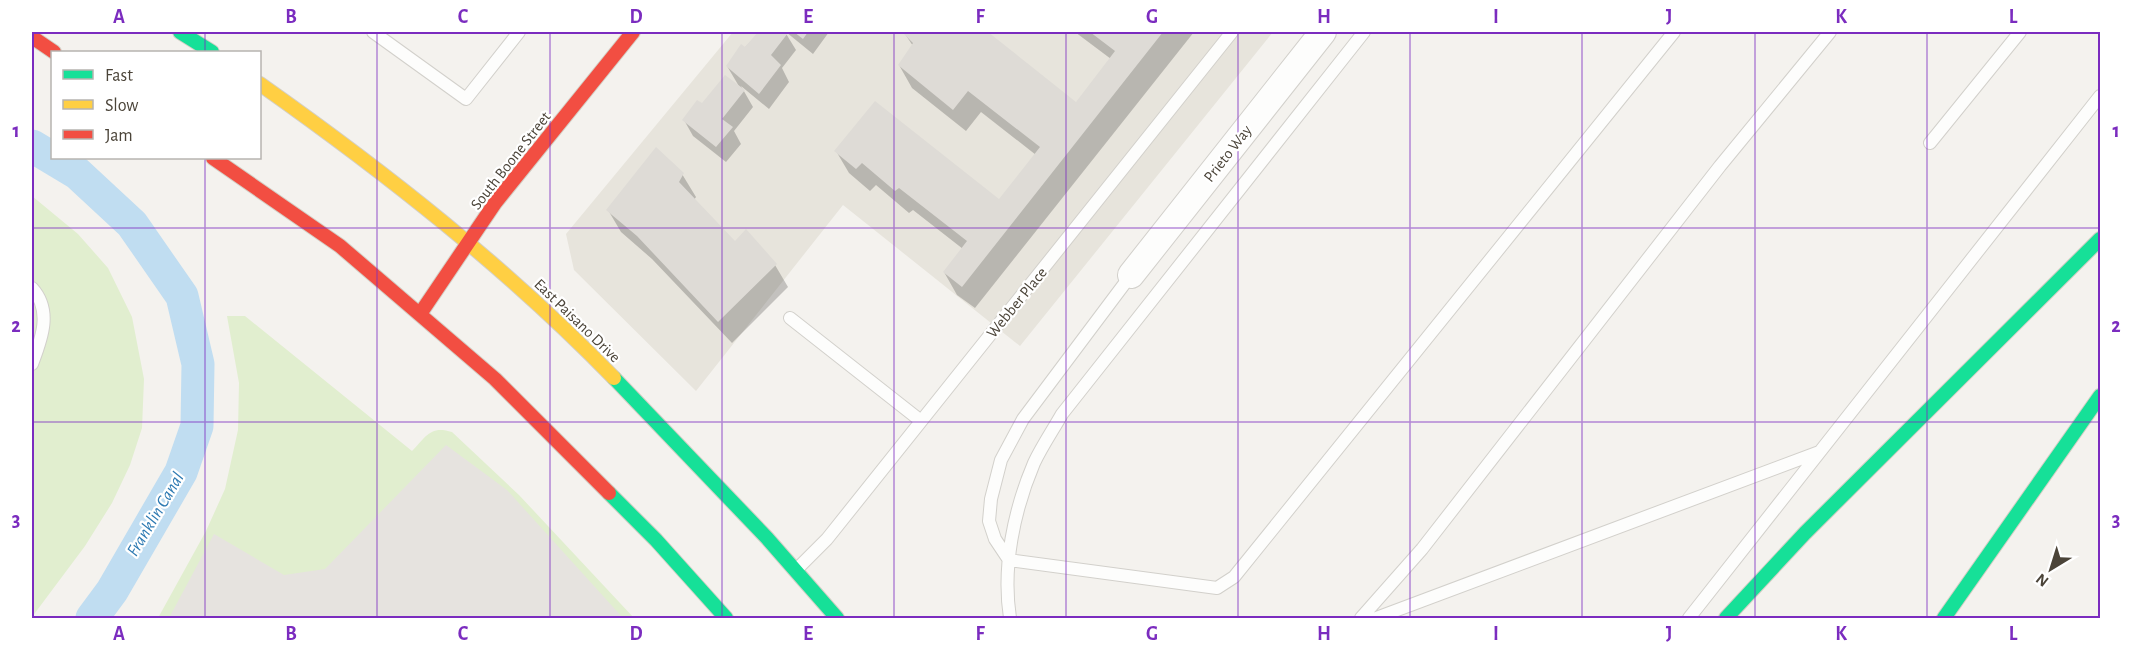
<svg xmlns="http://www.w3.org/2000/svg" width="2132" height="650" font-family="'Alegreya Sans',sans-serif">
<style>
.residential{fill:#e7e4dc}
.green{fill:#e1eecf}
.parking{fill:#e6e3df}
.shadow{fill:#0003}
.lines{fill:none;stroke-linecap:round;stroke-linejoin:round}
.canal{stroke:#c0ddf1;stroke-width:33}
.building{fill:#dedbd6}
.lane-casing{stroke:#d2d0cb;stroke-width:14}
.street-casing{stroke:#d2d0cb;stroke-width:28}
.fast-casing{stroke:#d3cfc5;stroke-width:16}
.slow-casing{stroke:#d3cfc5;stroke-width:16}
.jam-casing{stroke:#d3cfc5;stroke-width:16}
.lane{stroke:#fdfdfc;stroke-width:12}
.street{stroke:#fdfdfc;stroke-width:26}
.fast{stroke:#16e098;stroke-width:14}
.slow{stroke:#ffcf43;stroke-width:14}
.jam{stroke:#f24e42;stroke-width:14}
.grid{fill:none;stroke:#7b2cbf;stroke-width:1.5;stroke-opacity:0.55}
.labels{text-anchor:middle;stroke-width:4.5;stroke-linejoin:round;paint-order:stroke}
.street-label{font-size:16px;fill:#4b4439;stroke:#fff}
.water-label{font-size:18px;font-style:italic;fill:#2e7ab2;stroke:#fff}
.neatline{fill:none;stroke:#7b2cbf;stroke-width:2}
.grid-label{font-size:20px;text-anchor:middle;font-weight:bold;fill:#7b2cbf}
</style>
<rect width="100%" height="100%" fill="#f4f2ee"/>
<path class="residential" d="M733 32H1273L1020 346 843 205 696 391 574 270 566 234Z"/>
<path class="green" d="M32 196 78 234 108 268 132 317 144 379 142 428 130 465 112 503 85 546 32 617Z
M227 316H245L412 451C426 437 430 425 452 432L519 495 634 618H158L206 531 225 489 238 430 239 383Z"/>
<path class="parking" d="M446 445 507 490 623 618H169L214 534 284 575 325 569Z"/>
<path class="shadow" d="M760 32H785L796 50 782 68 789 82 769 109 741 86 753 107 734 131 741 144 726 162 693 136 684 120 702 105 740 88 727 66Z
M786 32H829L813 54Z
M907 32H986L1076 104 1111 59 1075 32H1194L975 308 957 295 944 272 963 249 913 210 909 213 876 185 870 191 849 173 836 151 1000 202 1036 155 981 112 966 131 912 88 899 65 913 46 905 34Z
M682 174 696 197 694 200 735 243 775 265 788 287 732 343 652 259 621 232 608 210Z"/>
<g class="lines">
<path class="canal" d="M32 146 77 173 132 224 182 296 198 364 197 426 181 472 112 591 92 618"/>
</g>
<path class="building" d="M758 32H785L788 33 771 55 781 65 759 94 726 66 741 44 745 47Z
M794 32H808L803 39Z
M905 32H988L1076 102 1115 51 1090 32H1163L962 287 943 272 967 241 899 188 895 191 862 163 856 169 834 151 875 101 999 199 1040 147 968 91 953 110 898 65 913 43 903 33Z
M725 75 745 90 722 119 733 127 716 147 682 120 697 100 702 103Z
M656 147 684 173 679 182 735 241 746 229 777 264 718 322 637 236 606 210Z"/>
<g class="lines">
<g class="lane-casing">
<path id="lane" d="M373 32 466 99 519 32
M1930 143 2020 32
M1131 275 1023 419 1001 460 991 499 989 521 995 539 1009 560 1217 588 1234 577 1674 32
M32 288C53 311 41 340 32 364
M790 318 921 421
M797 569 827 539 1232 32
M1010 618C1002 567 1014 510 1034 463 1042 446 1053 430 1062 414L1364 32
M1361 618 1422 549 1720 166 1830 32
M1376 618 1819 452
M1689 618 2100 96"/>
</g>
<g class="street-casing">
<path id="street" d="M1131 275 1323 32"/>
</g>
<g class="fast-casing">
<path id="fast" d="M180 32 212 52
M614 378 767 538 837 618
M609 493 656 540 726 618
M1726 618 1805 533 2100 239
M1944 618 2100 396"/>
</g>
<g class="slow-casing">
<path id="slow" d="M260 84C386 173 507 268 614 378"/>
</g>
<g class="jam-casing">
<path id="jam" d="M32 37 54 52
M213 158 340 246 495 379 609 493
M420 314 495 203 633 32"/>
</g>
<use href="#lane" class="lane"/>
<use href="#street" class="street"/>
<use href="#fast" class="fast"/>
<use href="#slow" class="slow"/>
<use href="#jam" class="jam"/>
</g>
<path class="grid" d="M205 32V52M377 32V618M550 32V618M722 32V618M894 32V618M1066 32V618M1238 32V618M1410 32V618M1582 32V618M1755 32V618M1927 32V618M205 158V618M32 228H2100M32 422H2100"/>
<g class="labels">
<g class="street-label">
<text transform="translate(1227 153) rotate(-52)" y="6">Prieto Way</text>
<text transform="translate(510 160) rotate(-52)" y="6">South Boone Street</text>
<text transform="translate(1016 302) rotate(-51)" y="6">Webber Place</text>
<text transform="translate(578 320) rotate(44)" y="6">East Paisano Drive</text>
</g>
<g class="water-label">
<text transform="translate(155 514) rotate(-59)" y="6">Franklin Canal</text>
</g>
</g>
<rect width="2132" height="650" fill="none" stroke="#ffffff" stroke-width="66"/>
<rect x="51" y="51" width="210" height="108" fill="#ffffff" stroke="#b7b4b0" stroke-width="1.5"/>
<rect x="63" y="70" width="30" height="9" fill="#16e098" stroke="#b7b4b0" stroke-width="1.5"/>
<text x="105" y="81" font-size="18" fill="#4b4439">Fast</text>
<rect x="63" y="100" width="30" height="9" fill="#ffcf43" stroke="#b7b4b0" stroke-width="1.5"/>
<text x="105" y="111" font-size="18" fill="#4b4439">Slow</text>
<rect x="63" y="130" width="30" height="9" fill="#f24e42" stroke="#b7b4b0" stroke-width="1.5"/>
<text x="105" y="141" font-size="18" fill="#4b4439">Jam</text>
<g transform="translate(2051 569) rotate(218)" stroke="#ffffff" stroke-width="4.5" paint-order="stroke">
<path d="M0-4.5L10 22L0 15L-10 22Z" fill="#4b4439"/>
<text y="-9" font-size="16" font-weight="bold" text-anchor="middle" fill="#4b4439">N</text>
</g>
<rect x="33" y="33" width="2066" height="584" class="neatline"/>
<g class="grid-label">
<text x="119" y="23">A</text>
<text x="291" y="23">B</text>
<text x="463" y="23">C</text>
<text x="636" y="23">D</text>
<text x="808" y="23">E</text>
<text x="980" y="23">F</text>
<text x="1152" y="23">G</text>
<text x="1324" y="23">H</text>
<text x="1496" y="23">I</text>
<text x="1669" y="23">J</text>
<text x="1841" y="23">K</text>
<text x="2013" y="23">L</text>
<text x="16" y="137">1</text>
<text x="2116" y="137">1</text>
<text x="16" y="332">2</text>
<text x="2116" y="332">2</text>
<text x="16" y="526">3</text>
<text x="2116" y="526">3</text>
<text x="119" y="640">A</text>
<text x="291" y="640">B</text>
<text x="463" y="640">C</text>
<text x="636" y="640">D</text>
<text x="808" y="640">E</text>
<text x="980" y="640">F</text>
<text x="1152" y="640">G</text>
<text x="1324" y="640">H</text>
<text x="1496" y="640">I</text>
<text x="1669" y="640">J</text>
<text x="1841" y="640">K</text>
<text x="2013" y="640">L</text>
</g>
</svg>
